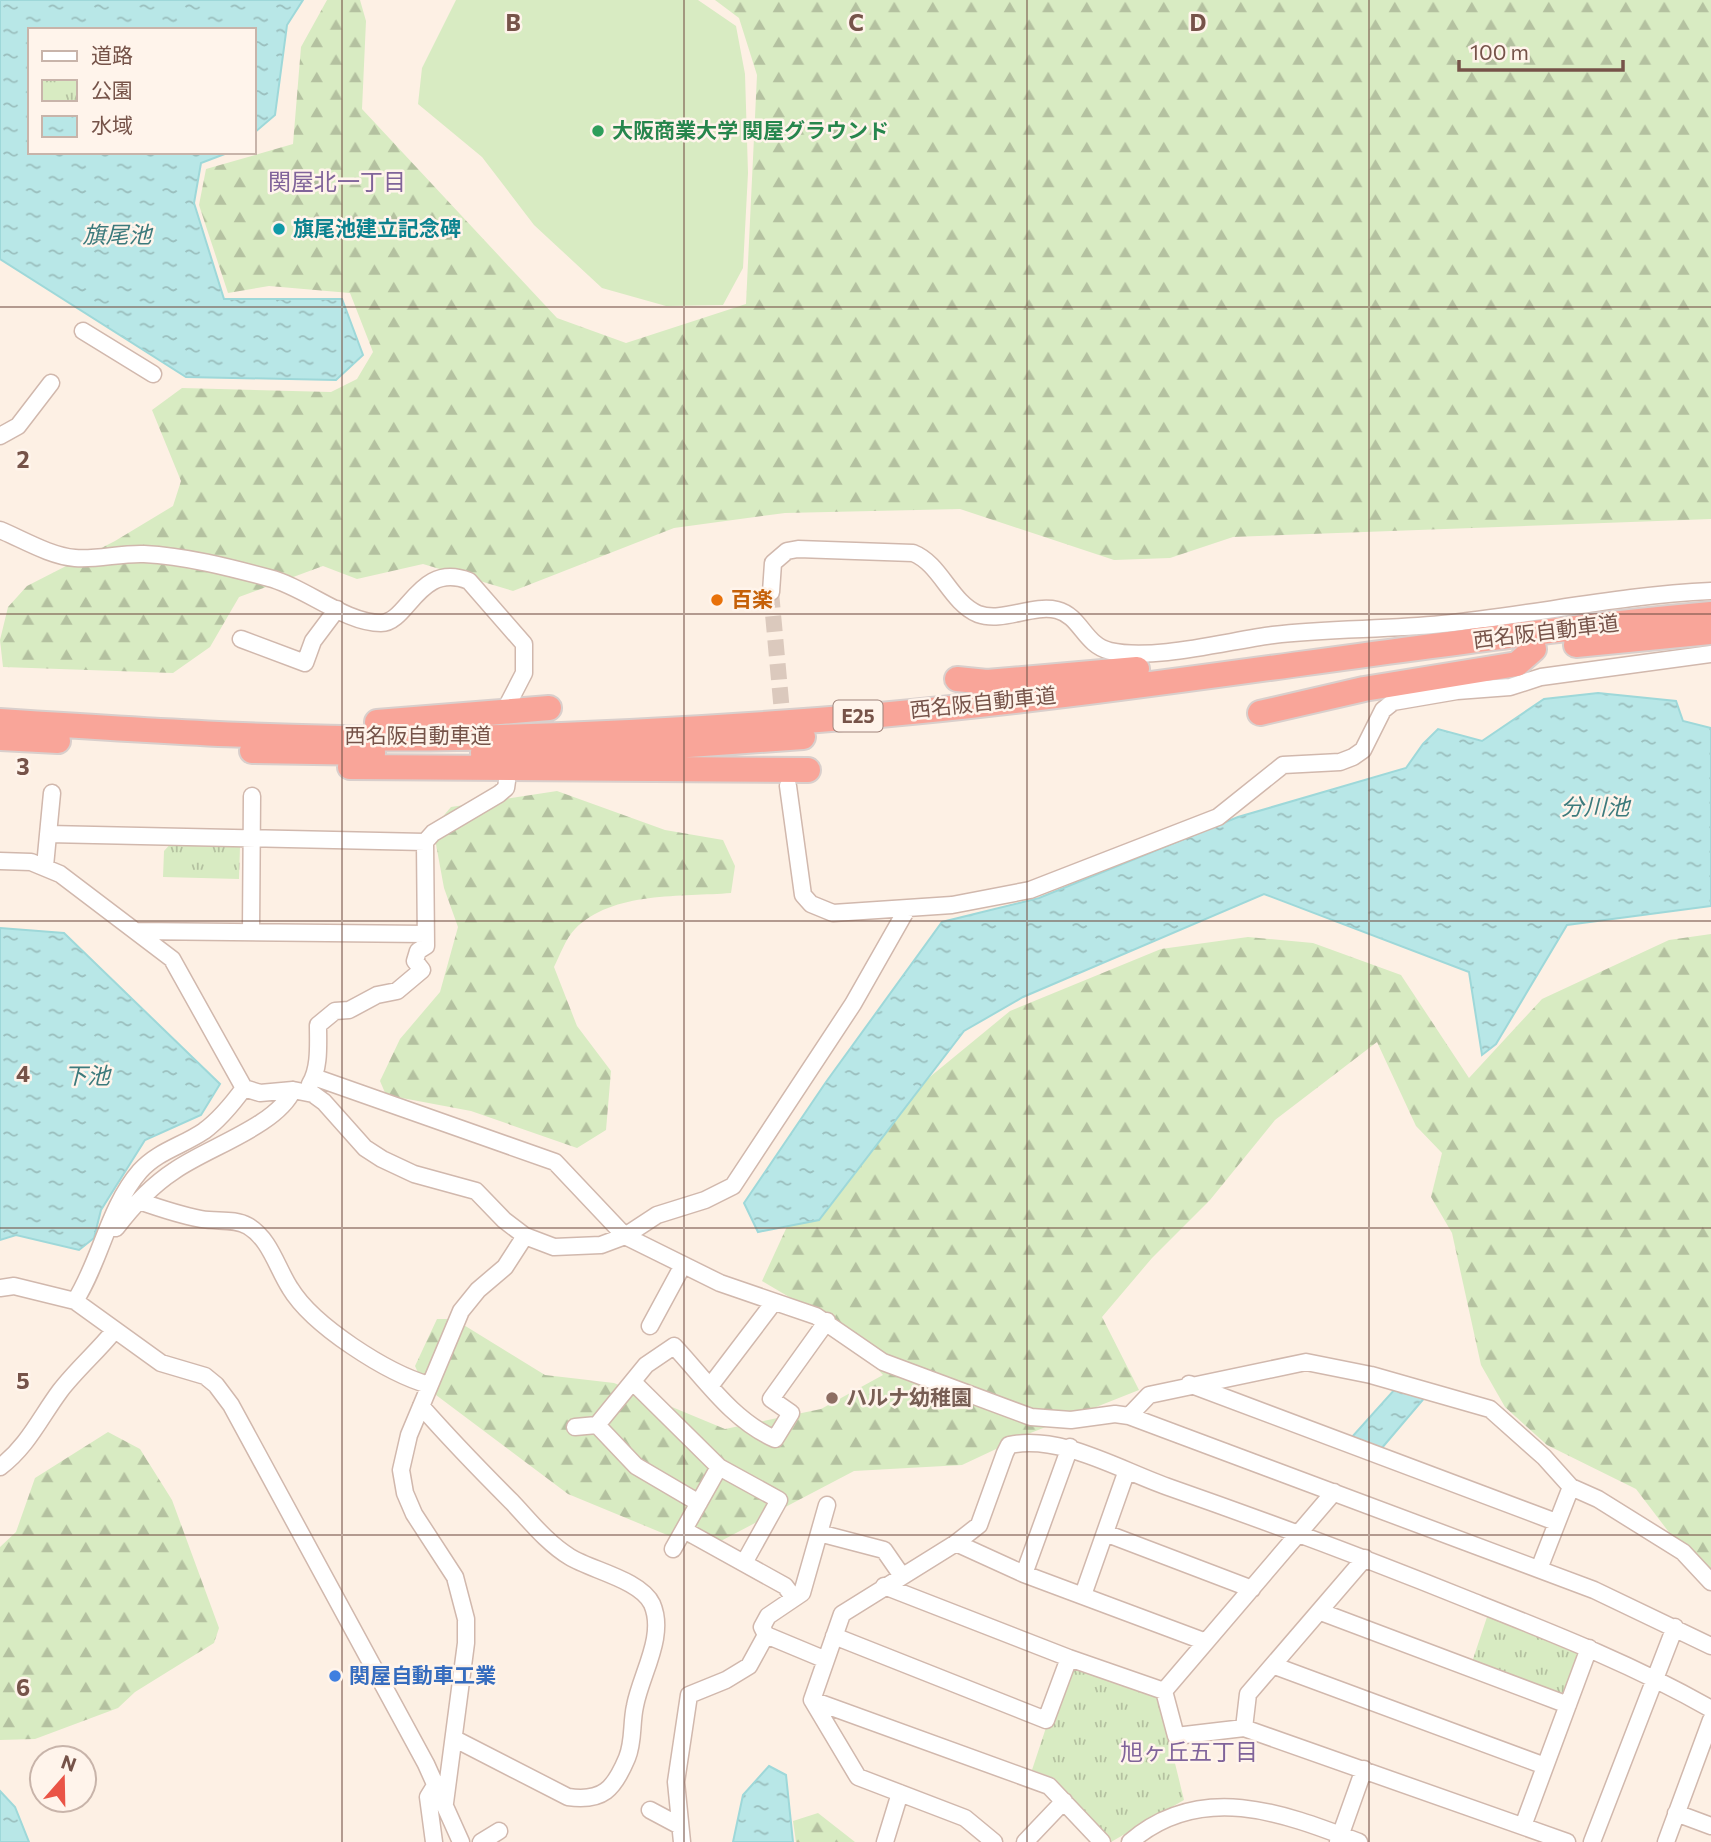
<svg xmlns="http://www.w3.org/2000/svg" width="1711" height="1842" font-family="Commissioner,'Noto Sans JP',sans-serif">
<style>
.forest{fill:url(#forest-firs)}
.park{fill:url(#park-tufts)}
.pitch{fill:#d8ebc2}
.water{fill:url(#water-ripples);stroke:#9ed8d9;stroke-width:2}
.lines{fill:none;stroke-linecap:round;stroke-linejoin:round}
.minor-tunnel{stroke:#dbc9bd;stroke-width:16;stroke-dasharray:16 8;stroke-linecap:butt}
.minor-casing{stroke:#d1b8ad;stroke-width:19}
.highway-casing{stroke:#d9cfcc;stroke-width:28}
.minor{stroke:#fff;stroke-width:16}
.highway{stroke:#f9a599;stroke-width:24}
.grid{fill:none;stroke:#765349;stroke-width:2;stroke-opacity:0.55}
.leisure-dot{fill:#2e9e5b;stroke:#fff4eb;stroke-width:2.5}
.culture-dot{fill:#0f9aa8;stroke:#fff4eb;stroke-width:2.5}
.food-dot{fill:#e8710a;stroke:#fff4eb;stroke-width:2.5}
.education-dot{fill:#8d6e63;stroke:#fff4eb;stroke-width:2.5}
.shop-dot{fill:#3f7fe0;stroke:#fff4eb;stroke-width:2.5}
.labels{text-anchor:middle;stroke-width:5;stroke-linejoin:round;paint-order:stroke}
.shield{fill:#fff4eb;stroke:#9f837a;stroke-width:2}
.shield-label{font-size:19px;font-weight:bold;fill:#765349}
.leisure-label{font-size:21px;font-weight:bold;fill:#27864d;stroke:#fff4eb;text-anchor:start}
.culture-label{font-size:21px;font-weight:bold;fill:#0d838f;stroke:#fff4eb;text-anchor:start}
.food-label{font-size:21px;font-weight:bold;fill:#c56008;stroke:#fff4eb;text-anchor:start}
.street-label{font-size:21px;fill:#765349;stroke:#fff4eb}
.education-label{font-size:21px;font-weight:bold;fill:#785e54;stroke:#fff4eb;text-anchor:start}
.shop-label{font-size:21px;font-weight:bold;fill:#366cbe;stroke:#fff4eb;text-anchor:start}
.neighbourhood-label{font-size:23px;fill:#80649a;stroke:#fff4eb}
.water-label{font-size:23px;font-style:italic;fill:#3c7a7c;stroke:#fff4eb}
.grid-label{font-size:23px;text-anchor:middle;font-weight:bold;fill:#765349;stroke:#fff4eb;stroke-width:5;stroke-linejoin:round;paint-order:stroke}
</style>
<defs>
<pattern id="forest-firs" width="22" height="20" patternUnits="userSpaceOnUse" patternTransform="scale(1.75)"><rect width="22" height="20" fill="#d8ebc2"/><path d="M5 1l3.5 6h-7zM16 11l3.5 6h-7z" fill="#b4c1a0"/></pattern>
<pattern id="park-tufts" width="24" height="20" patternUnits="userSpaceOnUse" patternTransform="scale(1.75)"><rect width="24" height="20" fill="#d8ebc2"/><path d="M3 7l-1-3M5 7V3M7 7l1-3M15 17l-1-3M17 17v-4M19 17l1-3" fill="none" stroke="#b4c1a0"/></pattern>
<pattern id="water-ripples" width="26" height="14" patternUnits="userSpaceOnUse" patternTransform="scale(1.75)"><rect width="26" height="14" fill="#b8e7e7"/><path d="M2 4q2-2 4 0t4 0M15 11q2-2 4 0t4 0" fill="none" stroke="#9abebd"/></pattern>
</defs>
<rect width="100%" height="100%" fill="#fdf0e4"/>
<path class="forest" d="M327 0H360L366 21 362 109 557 318 626 343 746 304 757 75 739 18 715 0H1711V519L1233 537 1170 558 1114 560 960 509 785 513 674 528 513 591 423 564 357 579 323 566 239 597 210 647 173 673 3 667 0 640 8 607 27 586 115 541 173 506 181 481 152 410 182 388 331 392 357 379 373 352 350 293 269 286 228 293 199 205 206 169 293 144 301 47Z
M557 791 665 830 723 840 735 866 731 893C683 897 612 891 575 929 566 938 560 955 554 967L577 1026 611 1071 606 1130 577 1148 471 1111 386 1095 380 1081 400 1039 440 992 458 927 444 888 433 828 451 807Z
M1711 934V1580L1700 1573 1636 1489 1547 1445 1505 1407 1481 1365 1452 1233 1431 1197 1442 1153 1416 1126 1377 1042 1275 1120 1210 1200 1152 1258 1102 1317 1139 1390 1028 1434 962 1465 854 1471 717 1543 689 1544 568 1494 424 1386 415 1366 437 1319H454L545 1375 614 1383 725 1429 821 1409 883 1375 840 1327 762 1281 790 1220 857 1144 931 1076 1010 1011 1161 949 1248 937 1313 943 1401 975 1469 1078 1542 999 1669 940Z
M108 1432 140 1449 172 1500 219 1628 214 1643 135 1692 118 1708 35 1739 0 1740V1547L16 1532 35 1478Z
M818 1813 855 1842H796L793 1821Z"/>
<path class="park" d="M174 840 236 841 240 847 239 879 163 877 164 851Z
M1488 1614 1580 1654 1565 1698 1471 1665Z
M1068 1661 1158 1694 1184 1800 1111 1842 1054 1778 1032 1770Z"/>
<path class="pitch" d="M456 0H698L736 26 745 74 748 173 743 268 723 305 666 306 602 288 534 225 482 157 418 104 422 68Z"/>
<path class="water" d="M0 0H303L287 25 275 115 254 133V30H30V152H230L201 163 194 203 224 299H342L363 355 336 380 186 377 0 259Z
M1598 693 1676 701 1683 721 1711 728V906L1567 925 1496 1044 1482 1055 1469 972 1264 894 1023 997 964 1031 819 1220 758 1232 744 1203 826 1082 942 922 1039 898 1238 817 1406 768 1423 744 1438 729 1482 741 1544 699Z
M0 928 64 933 220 1084 201 1115 145 1140 101 1210 94 1238 79 1250 16 1235 0 1240Z
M1395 1389 1426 1396 1381 1449 1351 1438Z
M769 1766 786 1775 793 1842H733L743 1795Z
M0 1791 15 1807 29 1842H0Z"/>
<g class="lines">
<path class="minor-tunnel" d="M771 592 788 778"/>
<g class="minor-casing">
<path id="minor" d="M83 331 153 374
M0 436 18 426 51 383
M0 530C22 539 50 556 75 558 97 560 121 553 144 554 185 556 228 567 269 578 305 587 345 623 381 623 408 623 419 561 469 581L524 644V673L508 704
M771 592 773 563 787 551 798 549 913 553C941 564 950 602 978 614 1003 623 1032 604 1057 610 1081 616 1084 645 1110 651 1154 661 1227 641 1273 635 1329 628 1386 630 1442 624 1532 615 1621 595 1711 591
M241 639 305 663 313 641 337 609
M788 786 803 895 811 904 833 913 952 905 1030 890 1218 817 1283 765 1340 762 1353 757 1363 750 1383 710 1393 702 1457 691 1510 687 1541 677 1711 654
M48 834 425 842
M0 861 31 862 60 874 172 959 244 1088 260 1093 293 1090 313 1094 324 1102 365 1148 382 1159 414 1174 476 1191 504 1220 525 1236 554 1247 601 1245 625 1236 657 1215 705 1200 733 1186 853 1004 907 909
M45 866 52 793
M136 931 426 934
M251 931 252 796
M314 1077 555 1162 625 1236 720 1283 816 1316 883 1362 1031 1417 1071 1420 1115 1414 1129 1416 1594 1590 1711 1646
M310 1084C320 1068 318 1044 318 1025L335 1011 349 1010 377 995 397 991 422 970 415 961 418 951 426 946 425 842 433 833 499 794 506 788 507 781
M139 1201C159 1208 180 1215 201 1219 217 1222 234 1218 248 1226 270 1239 277 1268 290 1288 313 1326 387 1373 429 1385
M116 1228C132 1207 151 1186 174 1171 206 1148 277 1126 293 1090
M0 1288 14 1286 75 1301 161 1363 205 1376 216 1385 231 1405 426 1764 461 1842
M75 1301C101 1260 108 1208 140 1171 158 1151 182 1146 204 1131 219 1120 233 1103 244 1088
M650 1326 683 1265
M633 1382 719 1467 779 1500 744 1563
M1189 1384 1556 1522
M711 1385 774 1302
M421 1406C450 1439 481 1471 512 1502 530 1521 547 1543 570 1557 591 1570 641 1580 652 1604 666 1636 641 1674 635 1706 631 1724 634 1741 627 1758 614 1789 603 1802 568 1797L455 1739
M1129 1416 1149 1395 1306 1362 1371 1375 1490 1409 1544 1457 1571 1487 1598 1499 1683 1552 1711 1582
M597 1425 646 1365 674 1346C705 1379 732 1420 775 1439L791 1413 771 1399 827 1321
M575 1427 597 1425 636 1466 699 1503
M0 1467C27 1447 40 1418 60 1391 76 1370 97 1352 114 1331
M684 1530 785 1586 794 1598
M819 1533 884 1550 902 1576
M1105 1533 1252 1589
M956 1543 1024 1574 1206 1642
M673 1549 719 1467
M1539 1569 1571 1487
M1024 1574 1070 1447
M884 1586 1069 1658 1164 1691
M1083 1595 1126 1473
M1321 1612 1568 1705
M766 1635 826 1660
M834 1636 1046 1720 1069 1658
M1275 1666 1545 1766
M1164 1691 1176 1736 1244 1728 1567 1842
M1164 1691 1334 1492
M812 1700 1049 1786 1102 1842
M1244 1728 1248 1694 1365 1558
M445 1803 466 1643V1619L455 1577 414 1514 405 1493 401 1470 409 1435 461 1311 478 1290 505 1267 525 1236
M650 1810 680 1826
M1676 1813 1711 1826
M1523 1826 1589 1648
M434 1842 428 1797 436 1784
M481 1842 499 1831
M682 1842 676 1782 689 1695 726 1680 749 1666 766 1635 762 1627 768 1616 802 1593 827 1505
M885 1842 900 1793
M994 1842 965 1818 858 1777 812 1700 842 1614 956 1543 979 1525 1005 1453 1009 1445C1062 1434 1121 1471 1171 1488 1271 1523 1370 1560 1469 1600 1552 1633 1634 1665 1711 1709
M1025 1842 1064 1801
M1130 1842C1201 1781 1283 1813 1359 1842
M1338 1842 1364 1769
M1592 1842 1675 1627
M1666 1842 1711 1720"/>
</g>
<g class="highway-casing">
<path id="highway" d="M1576 645 1711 632
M957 679 987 682 1137 669
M1260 713 1364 689 1517 664 1534 649
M0 721C152 731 305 741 457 738 598 735 739 727 880 715 1158 690 1433 639 1711 614
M377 722 549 708
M0 738 58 741
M252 751 373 753
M483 753 632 749 803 737
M350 767 808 770"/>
</g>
<use href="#minor" class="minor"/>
<use href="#highway" class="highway"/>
</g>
<path class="grid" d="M342 0V1842M684 0V1842M1027 0V1842M1369 0V1842M0 307H1711M0 614H1711M0 921H1711M0 1228H1711M0 1535H1711"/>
<circle class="leisure-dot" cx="598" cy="131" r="7"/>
<circle class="culture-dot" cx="279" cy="229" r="7"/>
<circle class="food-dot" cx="717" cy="600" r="7"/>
<circle class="education-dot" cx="832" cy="1398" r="7"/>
<circle class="shop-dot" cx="335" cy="1676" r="7"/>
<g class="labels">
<rect class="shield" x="833.5" y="700.5" width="49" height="31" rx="5"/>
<g class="shield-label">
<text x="858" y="723">E25</text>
</g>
<g class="leisure-label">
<text x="612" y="138">大阪商業大学 関屋グラウンド</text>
</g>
<g class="culture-label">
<text x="293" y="236">旗尾池建立記念碑</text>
</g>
<g class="food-label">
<text x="731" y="607">百楽</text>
</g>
<g class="street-label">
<text transform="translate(1546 632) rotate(-7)" y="7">西名阪自動車道</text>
<text transform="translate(983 703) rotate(-6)" y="7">西名阪自動車道</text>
<text x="418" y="743">西名阪自動車道</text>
</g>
<g class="education-label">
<text x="846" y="1405">ハルナ幼稚園</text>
</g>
<g class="shop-label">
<text x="349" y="1683">関屋自動車工業</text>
</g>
<g class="neighbourhood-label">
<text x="337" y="190">関屋北一丁目</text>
<text x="1189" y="1760">旭ヶ丘五丁目</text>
</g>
<g class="water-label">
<text x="117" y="243">旗尾池</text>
<text x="1595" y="815">分川池</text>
<text x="87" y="1084">下池</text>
</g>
</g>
<g class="grid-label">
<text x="513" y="31">B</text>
<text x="856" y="31">C</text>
<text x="1198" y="31">D</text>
<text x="23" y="468">2</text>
<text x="23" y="775">3</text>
<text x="23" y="1082">4</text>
<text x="23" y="1389">5</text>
<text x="23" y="1696">6</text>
</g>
<rect x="28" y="28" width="228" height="126" fill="#fff4eb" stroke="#c8b4aa" stroke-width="2"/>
<rect x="42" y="51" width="35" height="10" fill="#ffffff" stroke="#c8b4aa" stroke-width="2"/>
<text x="91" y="63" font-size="21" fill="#765349">道路</text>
<rect x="42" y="80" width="35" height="21" fill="url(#park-tufts)" stroke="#c8b4aa" stroke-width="2"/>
<text x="91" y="98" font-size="21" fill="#765349">公園</text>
<rect x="42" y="116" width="35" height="21" fill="url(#water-ripples)" stroke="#c8b4aa" stroke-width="2"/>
<text x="91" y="133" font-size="21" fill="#765349">水域</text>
<g transform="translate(63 1779) rotate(20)"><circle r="33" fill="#fff4eb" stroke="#c8b4aa" stroke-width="2"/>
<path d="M0-5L12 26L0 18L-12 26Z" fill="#ea5446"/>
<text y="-10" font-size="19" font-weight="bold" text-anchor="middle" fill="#765349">N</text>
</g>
<path d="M1459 60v10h164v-10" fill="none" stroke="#765349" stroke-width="3.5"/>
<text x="1470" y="60" font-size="21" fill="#765349" stroke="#fff4eb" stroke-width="5" paint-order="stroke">100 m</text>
</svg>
